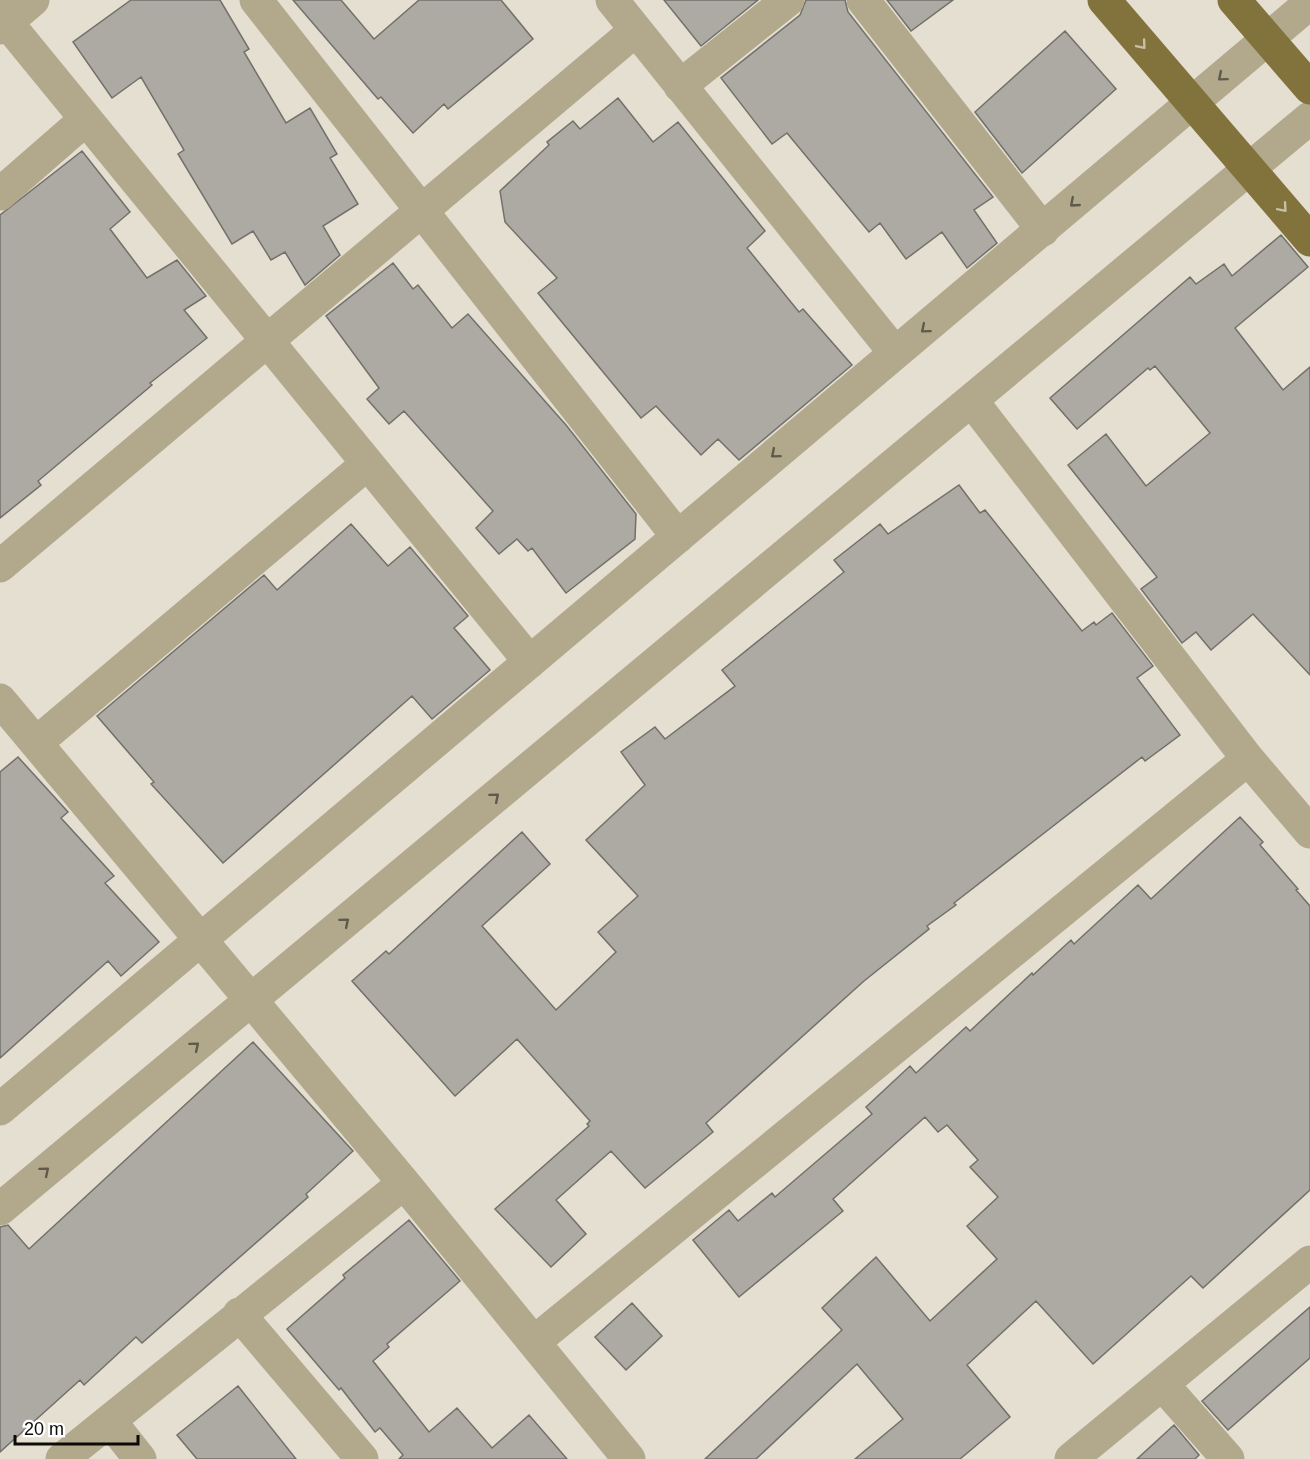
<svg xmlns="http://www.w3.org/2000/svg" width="1310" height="1459" font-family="Helvetica,sans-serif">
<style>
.built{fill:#e5dfd1}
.building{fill:#adaaa4;stroke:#72706a;stroke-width:1.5}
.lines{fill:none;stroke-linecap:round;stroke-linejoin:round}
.minor{stroke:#b2a98d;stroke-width:33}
.major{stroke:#82723c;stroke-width:33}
.oneway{stroke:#c7c0a7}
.oneway2{stroke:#5f5a4b}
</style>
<rect width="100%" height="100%" fill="#edeae4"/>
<path class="built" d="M0 0H1310V1459H0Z"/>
<path class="building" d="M131 0H220L249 49 244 52 286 123 310 108 337 154 330 158 358 204 323 226 340 255 305 285 285 252 271 260 253 231 232 244 178 154 184 150 141 77 112 98 73 42Z
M293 0H341L374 39 419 0H501L533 39 448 109 444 104 413 133 381 97 378 99Z
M664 0H758L701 46Z
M806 0H845L848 12 993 197 974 210 997 243 967 268 942 232 906 259 880 223 869 232 787 133 772 144 721 78 800 15Z
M887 0H953L911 31Z
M1065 31 1116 89 1022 173 975 112Z
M618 98 653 142 678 122 765 231 747 248 799 312 803 309 852 365 739 460 718 439 701 455 656 406 641 418 538 293 557 278 505 222 500 191 549 145 547 142 573 121 580 129Z
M82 151 130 212 110 229 147 278 177 260 206 296 184 310 207 338 150 383 152 385 38 481 41 485 0 518V215Z
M1281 235 1308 267 1235 328 1283 390 1310 367V675L1253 614 1211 650 1196 632 1182 643 1141 589 1157 577 1068 465 1106 434 1146 486 1210 433 1155 366 1150 370 1148 368 1077 429 1050 398 1190 277 1196 284 1224 264 1232 276Z
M393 263 413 289 418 285 452 328 468 314 566 425 636 514 635 539 566 593 532 548 528 551 517 539 499 554 476 528 493 511 404 411 389 424 367 399 379 388 326 316Z
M959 485 980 513 985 510 1082 631 1094 622 1096 625 1112 613 1153 666 1137 678 1180 735 1145 761 1142 757 954 903 956 905 927 926 929 929 864 981 706 1123 713 1132 645 1188 611 1151 556 1200 586 1234 551 1267 495 1209 589 1126 587 1124 590 1121 517 1039 455 1096 352 981 386 951 389 954 522 832 550 864 482 926 556 1010 616 952 598 932 638 896 586 840 645 785 621 752 655 727 665 739 735 686 722 670 844 572 834 560 880 524 888 534Z
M351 524 388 566 410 547 468 616 454 628 490 670 432 719 412 696 223 863 151 784 154 782 97 716 264 575 277 590Z
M18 757 68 812 61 818 114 876 105 883 159 942 121 976 108 961 0 1058V772Z
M1240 817 1263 842 1260 845 1298 889 1296 890 1310 906V1190L1203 1288 1191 1276 1093 1364 1036 1301 967 1365 1010 1417 960 1459H855L903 1419 857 1364 756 1459H705L842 1330 822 1308 876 1257 930 1321 997 1259 967 1226 998 1197 970 1167 978 1160 947 1125 938 1132 925 1117 833 1199 843 1211 739 1297 693 1240 729 1210 738 1221 772 1193 775 1197 872 1114 866 1107 910 1066 916 1073 966 1027 970 1031 1032 973 1033 975 1071 940 1074 944 1138 885 1151 899Z
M253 1042 353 1151 306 1194 308 1197 142 1343 136 1337 84 1385 80 1380 0 1452V1227L8 1225 29 1249Z
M409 1220 460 1281 387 1344 389 1347 373 1361 429 1432 457 1408 492 1448 529 1415 567 1459H399L403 1455 380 1428 375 1432 341 1388 339 1390 287 1329 345 1278 343 1275Z
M632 1303 662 1336 626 1370 595 1337Z
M1310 1307V1358L1228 1430 1202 1401Z
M238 1386 296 1459H197L177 1435Z
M1174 1425 1199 1455 1195 1459H1137Z"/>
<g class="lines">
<path class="minor" d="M256 0 678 537
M612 0 895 353
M863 0 1043 230
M0 14 530 662
M0 28 33 0
M680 86 788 0
M0 194 86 119
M972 401 1248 759 1310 832
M0 566 636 30
M0 700 404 1183 629 1459
M36 743 367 464
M0 1109 1310 3
M0 1209 1310 118
M239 1314 362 1459
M534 1342 1248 759
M1163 1385 1228 1459
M110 1421 140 1459
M62 1459 404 1183
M1071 1459 1310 1262"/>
<path class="major" d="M1104 0 1310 240
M1234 0 1310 88"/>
</g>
<defs><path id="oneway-chevron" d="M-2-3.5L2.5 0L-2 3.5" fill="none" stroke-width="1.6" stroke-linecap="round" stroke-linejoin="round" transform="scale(1.5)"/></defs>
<g class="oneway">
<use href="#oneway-chevron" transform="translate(1142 45) rotate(50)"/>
<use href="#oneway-chevron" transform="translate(1283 208) rotate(49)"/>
</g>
<g class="oneway2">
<use href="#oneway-chevron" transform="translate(1222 77) rotate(140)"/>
<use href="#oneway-chevron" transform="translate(1074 203) rotate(139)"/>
<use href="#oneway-chevron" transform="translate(925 329) rotate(140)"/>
<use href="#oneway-chevron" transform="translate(775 454) rotate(140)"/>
<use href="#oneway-chevron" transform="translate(495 797) rotate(-40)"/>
<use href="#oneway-chevron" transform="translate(345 922) rotate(-40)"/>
<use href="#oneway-chevron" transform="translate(195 1046) rotate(-40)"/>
<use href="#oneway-chevron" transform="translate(45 1171) rotate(-40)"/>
</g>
<path d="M15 1435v9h123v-9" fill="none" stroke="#0c0b09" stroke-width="3"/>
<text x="24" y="1435" font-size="18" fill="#0c0b09" stroke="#ffffff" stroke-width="4.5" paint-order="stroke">20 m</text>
</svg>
